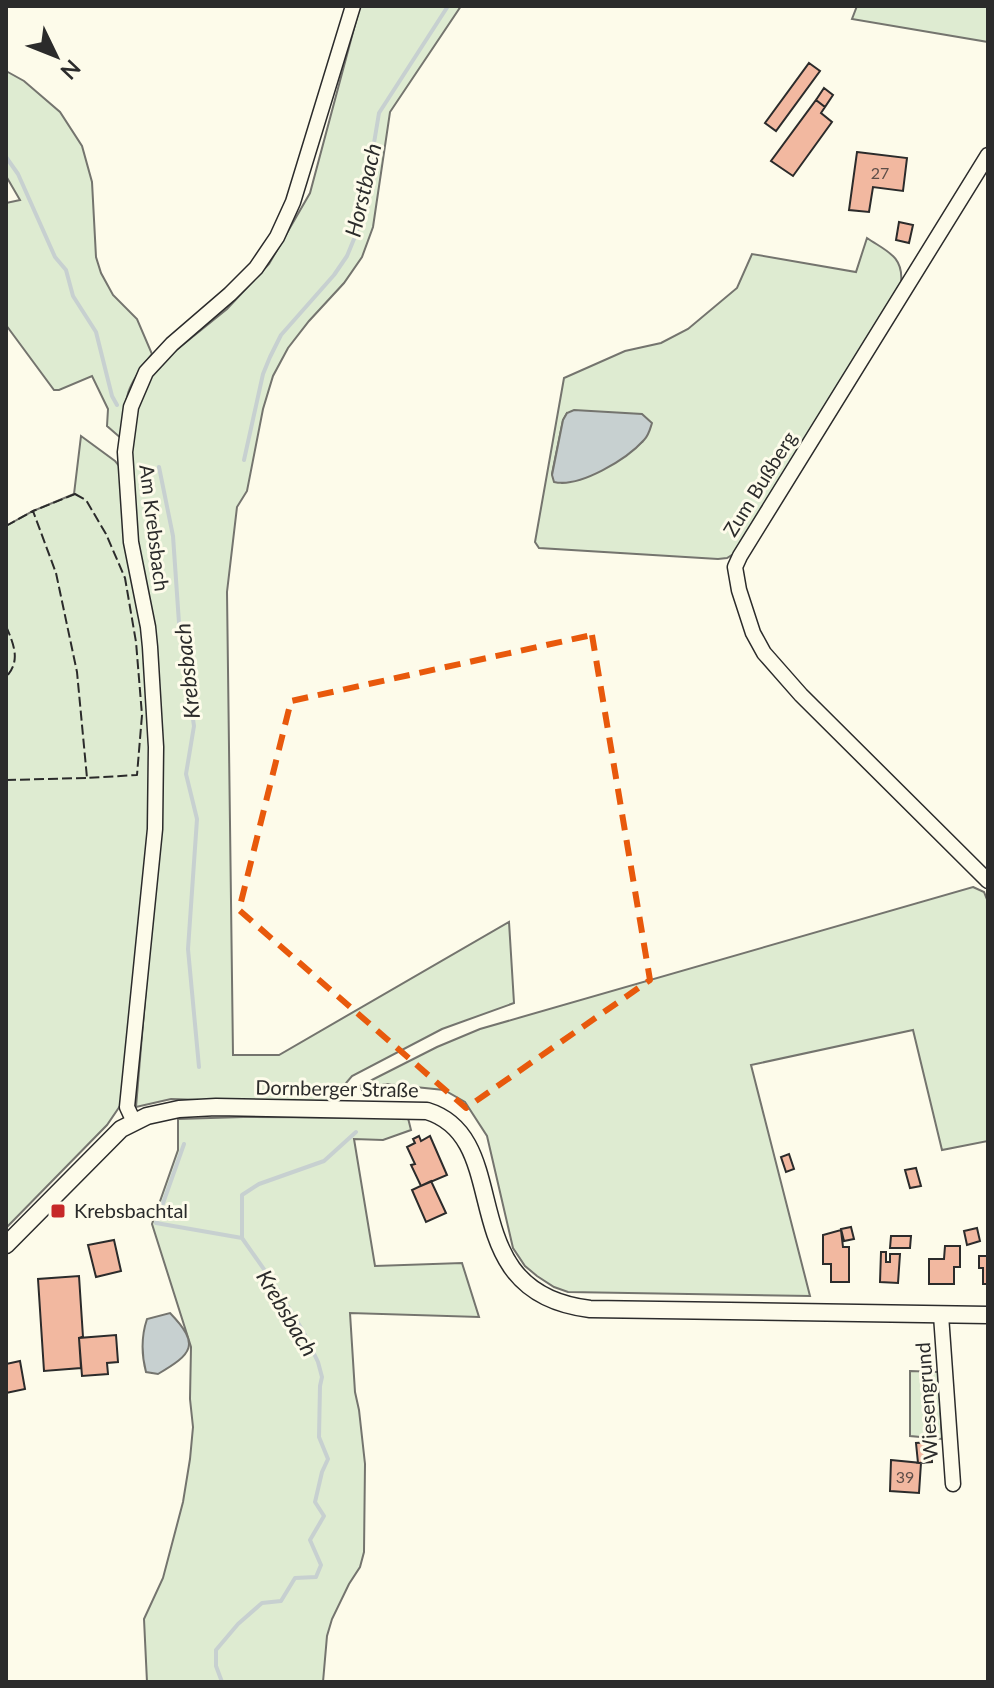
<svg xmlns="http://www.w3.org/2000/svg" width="994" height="1688" font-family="Lato,sans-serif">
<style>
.green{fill:#deebd1;stroke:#74746e;stroke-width:2;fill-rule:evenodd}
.water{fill:#c7d0d0;stroke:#74746e;stroke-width:2}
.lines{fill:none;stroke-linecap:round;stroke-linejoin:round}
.stream{stroke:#c7d0d0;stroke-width:4}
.building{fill:#f2b8a0;stroke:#2b2b2b;stroke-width:2}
.minor-casing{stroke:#2b2b2b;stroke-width:17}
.tertiary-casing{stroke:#2b2b2b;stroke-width:19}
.minor{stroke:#fdfbea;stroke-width:14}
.tertiary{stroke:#fdfbea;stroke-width:16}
.fence{stroke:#2b2b2b;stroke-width:2;stroke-dasharray:10 4;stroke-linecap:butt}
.marked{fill:none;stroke:#e8590c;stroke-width:6;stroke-dasharray:16 10;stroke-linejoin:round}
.poi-dot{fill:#c62828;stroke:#fdfbea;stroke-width:3}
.labels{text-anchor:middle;stroke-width:6;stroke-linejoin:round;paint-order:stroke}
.number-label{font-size:16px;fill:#5d4e48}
.street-label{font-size:20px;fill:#2b2b2b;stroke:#fdfbea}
.poi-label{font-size:20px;fill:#2b2b2b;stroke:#fdfbea;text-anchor:start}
.water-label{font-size:22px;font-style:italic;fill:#2b2b2b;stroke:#fdfbea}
</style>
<rect width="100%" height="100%" fill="#fdfbea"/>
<path class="green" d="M360 6H461L390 112 373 227 362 257 344 283 309 321 288 348 273 376 263 409 247 491 237 507 227 592 233 1055H279L509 922 514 1003 442 1029 352 1076 328 1104 171 1099 136 1107 160 820 130 457 136 411 154 368 227 309 269 264 310 193Z
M857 6H988V42L852 19Z
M6 71 24 81 60 112 82 146 92 182 96 257 101 273 113 295 137 319 152 354C124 389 125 397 123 440L107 426 108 409 92 376 59 390H54L6 325V203L20 200 6 176Z
M867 238C886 251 904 256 901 283L735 553 727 558 718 559 539 548 535 542 564 378 625 351 661 343 688 329 737 288 752 254 856 272ZM567 413 642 442C616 463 596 476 562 483L552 474 563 420Z
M81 436 115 461 123 471 145 628 153 791 122 1103 107 1125 6 1228V526L33 511 74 494Z
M973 887 984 892 988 902V1141L942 1150 913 1030 751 1065 810 1296 568 1292 554 1287 537 1276 525 1266 513 1248 487 1136 465 1102 444 1090 386 1084 362 1090 360 1086 437 1047 480 1029Z
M243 1117 408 1118 411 1130 383 1140 354 1139 375 1266 462 1263 479 1317 350 1313 355 1392 359 1410 365 1464 364 1552 360 1567 349 1584 332 1619 327 1636 323 1682H147L144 1619 163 1578 183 1502 190 1459 193 1427 190 1399 191 1347 152 1224 178 1150V1119Z
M910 1371 938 1372 942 1439 910 1436Z"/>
<path class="water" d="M574 410 642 414 652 423C650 429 649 435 644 440 627 459 580 488 554 482L552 475 563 420 567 413Z
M170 1313C201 1345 192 1354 158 1374L146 1372C141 1353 141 1337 147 1319Z"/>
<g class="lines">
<path class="stream" d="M6 157 18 174 55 257 66 270 73 296 96 332 112 396 117 405
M244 460 263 374 270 357 281 335 334 275 347 256 354 239 362 215 379 113 448 6
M159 467 173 536 179 623 194 726 186 774 197 819 188 949 199 1067
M184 1144 156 1223 242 1238 275 1285 303 1331 318 1362 322 1377 320 1386 319 1437 328 1459 322 1472 315 1502 324 1516 310 1540 321 1565 316 1577 295 1578 281 1601 262 1603 238 1624 216 1650V1666L222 1682
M242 1238V1195L259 1184 324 1161 356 1132"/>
</g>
<path class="building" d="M809 63 820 71 776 131 765 123Z
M824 88 833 95 825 107 816 100Z
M816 100 825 107 821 113 832 122 793 176 771 161Z
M857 152 907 158 903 191 873 187 869 212 849 210Z
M899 222 913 225 909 243 896 240Z
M419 1136 421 1141 430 1136 447 1175 421 1186 411 1165 415 1164 407 1147 415 1143 413 1139Z
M789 1154 794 1169 786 1172 781 1157Z
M916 1168 921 1186 910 1188 905 1170Z
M431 1181 446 1213 426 1222 412 1190Z
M851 1227 854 1239 844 1241 841 1229Z
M977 1228 980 1241 967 1245 964 1231Z
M841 1230 843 1247H849V1282H831V1264H823V1235Z
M891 1236H911L910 1248H890Z
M114 1240 121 1271 96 1277 88 1245Z
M945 1246H960V1267H954V1284H929V1259H944Z
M881 1252H886V1262H890V1254H900L898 1283 880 1282Z
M979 1256H988V1284H983V1268H979Z
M79 1276 83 1337 79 1338 81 1368 44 1371 38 1279Z
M116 1335 118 1362 107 1363 108 1374 82 1376 79 1338Z
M20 1361 25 1389 6 1393V1364Z
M931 1442 932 1462 918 1463 916 1443Z
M891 1460 921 1463 919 1493 890 1491Z"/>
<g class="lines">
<g class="minor-casing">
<path id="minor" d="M988 155 740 556 735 567 739 590 753 633 764 653 801 695 988 881
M134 1122 127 1107 155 829 156 747 150 647 148 627 131 542 125 452 131 407 146 372 172 344 230 294 256 268 277 237 293 202 353 6
M941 1315 953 1484"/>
</g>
<g class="tertiary-casing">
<path id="tertiary" d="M6 1245 121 1129 147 1116 179 1109 216 1107 427 1111C518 1139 448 1292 590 1309L988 1315"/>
</g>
<use href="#minor" class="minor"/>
<use href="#tertiary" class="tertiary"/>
<path class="fence" d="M75 494 86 500 106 534 125 578 136 642 142 715 137 775 87 778 77 672 56 573 33 511Z
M6 526 33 511V513
M6 626C14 645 21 661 6 677
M6 780 87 778V775"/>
</g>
<path class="marked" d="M592 635 650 980 466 1108 239 910 291 701Z"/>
<rect class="poi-dot" x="50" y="1203" width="16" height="16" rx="4"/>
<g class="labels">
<g class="number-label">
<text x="880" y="179">27</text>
<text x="905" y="1483">39</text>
</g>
<g class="street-label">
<text transform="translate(760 484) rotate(-58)" y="7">Zum Bußberg</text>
<text transform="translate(154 528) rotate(83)" y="7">Am Krebsbach</text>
<text transform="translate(337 1089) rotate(1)" y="7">Dornberger Straße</text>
<text transform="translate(927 1401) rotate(-94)" y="7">Wiesengrund</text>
</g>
<g class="poi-label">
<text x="74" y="1218">Krebsbachtal</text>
</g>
<g class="water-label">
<text transform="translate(363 190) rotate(-77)" y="8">Horstbach</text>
<text transform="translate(187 671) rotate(-96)" y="8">Krebsbach</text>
<text transform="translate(287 1313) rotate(59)" y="8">Krebsbach</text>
</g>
</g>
<rect width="994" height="1688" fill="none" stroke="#2b2b2b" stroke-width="16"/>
<g transform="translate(56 56) rotate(133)" stroke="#fdfbea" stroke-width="6" paint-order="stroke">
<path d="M0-6L14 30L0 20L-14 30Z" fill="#2b2b2b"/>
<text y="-12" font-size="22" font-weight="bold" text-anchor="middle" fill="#2b2b2b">N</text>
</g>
</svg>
